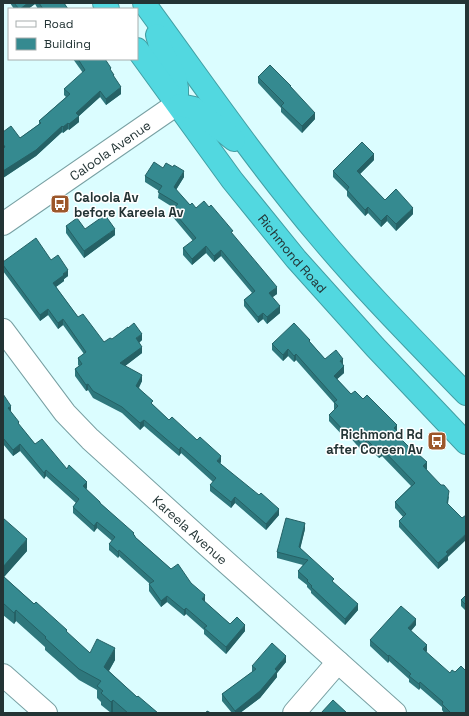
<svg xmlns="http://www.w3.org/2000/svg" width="469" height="716" font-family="'Space Grotesk',sans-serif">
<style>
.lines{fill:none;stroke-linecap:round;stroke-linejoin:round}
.minor-casing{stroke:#78a0a3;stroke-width:24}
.highway-casing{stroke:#429fa4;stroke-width:24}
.minor{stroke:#fff;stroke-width:22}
.highway{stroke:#52d8e0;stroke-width:22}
.wall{fill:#2e777c}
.shaded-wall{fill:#256165}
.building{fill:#358a90;stroke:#256165}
.labels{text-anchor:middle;stroke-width:3;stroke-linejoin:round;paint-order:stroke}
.street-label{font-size:13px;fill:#233435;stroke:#fff}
.poi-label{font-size:13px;font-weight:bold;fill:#233435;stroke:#fff;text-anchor:start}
</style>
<rect width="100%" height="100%" fill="#dbfdff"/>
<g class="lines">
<g class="minor-casing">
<g id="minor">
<path id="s1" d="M3 224 177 104"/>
<path id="s2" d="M3 330 65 413 90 439 208 546 338 662 395 713"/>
<path d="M3 675 46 713"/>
<path d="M294 713 338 662"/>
</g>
</g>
<g class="highway-casing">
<g id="highway">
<path d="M104 3 108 9"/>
<path d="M144 3C202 82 257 163 320 237 366 292 417 343 466 394"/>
<path d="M157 35 161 49 175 76 177 88V101"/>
<path id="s3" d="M137 49 232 180 296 259 375 347 466 443"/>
<path d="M180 105 194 108 234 140"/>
</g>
</g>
<use href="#minor" class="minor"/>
<use href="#highway" class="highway"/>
</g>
<path class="wall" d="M10 3H64L68 9H38L35 4 28 9H14Z
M73 59H101L111 71 121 94 106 105 100 97 79 116V122L69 130 68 129 63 133 62 132 36 156 3 178V132L20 138 39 124V121L66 97 64 95V89L83 73Z
M258 77 291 87 315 119 302 133 281 112V108L258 83Z
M374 160 360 174 385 200 413 214 396 231 387 221 381 227 368 213 365 216 347 196V191L333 177V171Z
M163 168 184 177 176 190 190 205 196 208 233 235 277 294 272 297 280 313 267 324 263 319 258 323 244 306V300L252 293 221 256 214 262 206 253 192 265 183 255V248L193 241 172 216V210L174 208 158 198 159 191 145 182V176Z
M66 226 85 229 115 235 84 258 66 233Z
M51 260 68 276 64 279V281L56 287 78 317 104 342 112 339 142 340 139 343 142 353 125 366 142 381 139 388 153 405 169 420 221 462 220 463 279 515 266 530 235 503 231 508 210 491V485L213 482 181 453 179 456 144 426 140 430 122 413 93 398 88 390 86 391 75 376V369L79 366 78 365V358L84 354 63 325 58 329 48 315 40 321 3 271V262Z
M310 342 325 359 343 365 344 373 337 379 351 394 363 399 397 431 399 436 449 497 448 504V560L438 569 399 527V521L403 517 395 508V502L411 486 382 456 379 458 367 446 362 451 348 435 345 438 329 421V415L335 409H334V403L296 360 294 362 288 356 283 361 272 350V344Z
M3 394 11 412 19 425 35 444 67 469 87 488 86 489 100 503 134 534 135 537 171 569 191 583 205 602 230 624 245 631 226 654 204 634V630L186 614 184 616 167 602 161 607 149 591V584H150L119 556 118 558 109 550V544L112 541 97 528 94 532 73 513V507L76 503 46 476 44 479 20 451 13 456 3 444Z
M3 518 27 551 4 577 90 653 115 660 109 671 137 697 158 713H114L113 712 112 713H111L101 705V702L97 698V690L79 680 45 650V647L16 621 14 624 3 615Z
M305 529 300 548 334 583 358 610 345 625 311 593V591L307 587V585L298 578V571L303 565 277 558V552Z
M466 595V611L461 606V600Z
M416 625 411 631 427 651 426 652 466 713H444L442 710V707L420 688 419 690 409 682V679L389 661 388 663 370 646V640Z
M286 662 277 673V677L260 698 240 713H232L222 701V694L252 672V666Z"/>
<path class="shaded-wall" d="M28 3H35V4L28 9H20Z
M121 87V94L106 105V99Z
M100 91V97L79 116V122L69 130V124L76 113Z
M315 113V119L302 133V126Z
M68 123V129L63 133V127Z
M62 126V132L36 156 3 178V171Z
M374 154V160L357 177V171Z
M184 171V177L174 193V187Z
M368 207V213L365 216V210Z
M413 208V214L396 231V224Z
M387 215V221L381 227V221Z
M115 229V235L84 258V251Z
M206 246V253L192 265V259Z
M221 250V256L214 262V256Z
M68 270V276L64 279V281L53 289V283L63 274Z
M277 287V294L269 300V293Z
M280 306V313L267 324V317Z
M48 309V315L40 321V315Z
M263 313V319L258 323V317Z
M63 319V325L58 329V323Z
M142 334V340L136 345V338Z
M142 347V353L120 370V363Z
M288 349V356L283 361V355Z
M296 354V360L294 362V356Z
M343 359V365L340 361Z
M344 366V373L334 382V376Z
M142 375V381L136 392V386Z
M88 384V390L86 391V385Z
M11 406V412L8 408Z
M144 420V426L140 430V423Z
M397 425V431L394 428Z
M348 429V435L345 438V432Z
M367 440V446L362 451V445Z
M20 444V451L13 456V450Z
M181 447V453L179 456V450Z
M382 449V456L379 458V452Z
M221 456V462L217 467V461Z
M427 462V469L423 472V466Z
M46 470V476L44 479V473Z
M87 482V488L83 493V486Z
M235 497V503L231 508V502Z
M279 509V515L266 530V524Z
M97 522V528L94 532V526Z
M305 523V529L299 554V547Z
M466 534V540L448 557V560L438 569V563L446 552Z
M27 539V551L3 578V567Z
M119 550V556L118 558V552Z
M205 595V602L202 606V599Z
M167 596V602L161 607V601Z
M358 604V610L345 625V619Z
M186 608V614L184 616V610Z
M16 610V621L14 624V613Z
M416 619V625L408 634V628Z
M245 625V631L226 654V647Z
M427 645V651L423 655V649Z
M115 648V660L104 679V667Z
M389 655V661L388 663V656Z
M286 656V662L277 673V677L260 698 240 713H235V711L275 669Z
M420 682V688L419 690V684Z
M113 700V712L111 713V702Z"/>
<path class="building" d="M14 3H28L20 9H19Z
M39 3H64L68 9H43Z
M78 59H101L102 60 103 59H105L111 68 110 69 114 75H113L121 87 106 99 100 91 76 113 79 116 69 124 68 123 63 127 62 126 36 150 3 171V148L5 147 3 144V132L11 126 20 138 41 123 39 121 70 94 64 89 85 70Z
M270 65 291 86H290L315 113 302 126 281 106 284 103 258 77Z
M362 142 374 154 357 171 385 200 396 189 413 208 396 224 387 215 381 221 368 207 365 210 347 190 349 187 333 171Z
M154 162 163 168 166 163 173 167 174 165 184 171 174 187 190 205 192 203 196 208 204 201 209 207 211 205 233 231 231 232 277 287 269 293 280 306 267 317 263 313 258 317 244 300 255 291 221 250 214 256 206 246 192 259 183 248 196 238 172 210 178 204 158 192 162 186 145 176Z
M105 215 115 229 84 251 66 226 77 218 85 229Z
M36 238 51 260 58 255 68 270 63 274 64 275 53 283 78 317 83 314 104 342 110 338 112 339 128 327V328L134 323 142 334 136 338 142 347 120 363 142 375 136 386 153 401 151 403 169 420 172 417 197 440 200 437 221 456 217 461 259 495 261 493 279 509 266 524 235 497 231 502 210 485 216 478 181 447 179 450 144 420 140 423 122 407 93 391 88 384 86 385 75 369 82 364 78 358 86 352 63 319 58 323 48 309 40 315 3 265V262Z
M294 323 310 340 309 341 325 359 336 350 343 359 340 361 344 366 334 376 351 394 355 391 363 399 367 395 397 425 394 428 399 433 397 435 417 455 418 454 427 462 423 466 441 485H444L449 491 447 503 462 518 466 515V534L446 552 448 554 438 563 399 521 406 514 395 502 415 483 382 449 379 452 367 440 362 445 348 429 345 432 329 415 338 406 334 402 337 400 296 354 294 356 288 349 283 355 272 344Z
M3 394 11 406 8 408 19 422 18 423 35 444 42 439 67 469 69 465 87 482 83 486 100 502V503L134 533 133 534 135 536V537L171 569 178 564 191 583 205 595 202 599 230 624 237 617 245 625 226 647 204 628 207 626 186 608 184 610 167 596 161 601 149 584 154 581 119 550 118 552 109 544 115 537 97 522 94 526 73 507 79 499 46 470 44 473 20 444 13 450 3 438Z
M3 518 27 539 3 567Z
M286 518 305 523 299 547 334 579 332 581 358 604 345 619 311 587 312 586 307 581 308 580 298 571 308 560 277 552Z
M3 576 34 604 36 602 67 630 66 631 90 653 97 639 115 648 104 667 137 697 138 696 158 713H128L113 700 111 702 101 693 103 691 97 686 101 681 79 669 45 638 46 637 16 610 14 613 3 603Z
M466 595V605L461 600Z
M401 606 416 619 408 628 427 645 423 649 450 673 452 670 455 672 461 666 466 671V713H451L442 704 443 702 420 682 419 684 409 676 411 674 389 655 388 656 370 640Z
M272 643 286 656 275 669 277 671 260 691 235 711 222 694 256 669 252 666Z
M333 700 347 713H321Z
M207 711 211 713H206Z"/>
<defs>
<g id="bus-square" transform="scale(1)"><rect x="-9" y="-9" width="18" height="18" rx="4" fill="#9c572b" stroke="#fff"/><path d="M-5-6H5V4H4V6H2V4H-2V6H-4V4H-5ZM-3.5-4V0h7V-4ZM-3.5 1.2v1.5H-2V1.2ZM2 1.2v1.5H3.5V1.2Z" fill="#fff"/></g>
</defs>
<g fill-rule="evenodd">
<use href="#bus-square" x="60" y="204"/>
<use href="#bus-square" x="437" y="441"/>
</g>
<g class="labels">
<g class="street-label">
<text dy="5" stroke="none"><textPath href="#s1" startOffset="130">Caloola Avenue</textPath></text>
<text dy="5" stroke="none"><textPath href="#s3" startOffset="257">Richmond Road</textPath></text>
<text dy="5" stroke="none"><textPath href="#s2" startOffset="275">Kareela Avenue</textPath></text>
</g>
<g class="poi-label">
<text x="74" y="202">Caloola Av<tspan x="74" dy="15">before Kareela Av</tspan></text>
<text x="423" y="439" text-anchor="end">Richmond Rd<tspan x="423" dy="15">after Coreen Av</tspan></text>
</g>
</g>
<rect width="469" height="716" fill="none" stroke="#233435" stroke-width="8"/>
<rect x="8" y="8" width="130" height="52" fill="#ffffff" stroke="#a7aeae"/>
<rect x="16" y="21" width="20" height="6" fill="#ffffff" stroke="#a7aeae"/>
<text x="44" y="28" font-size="12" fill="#233435">Road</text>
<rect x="16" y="38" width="20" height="12" fill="#358a90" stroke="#a7aeae"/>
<text x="44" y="48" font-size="12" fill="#233435">Building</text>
</svg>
